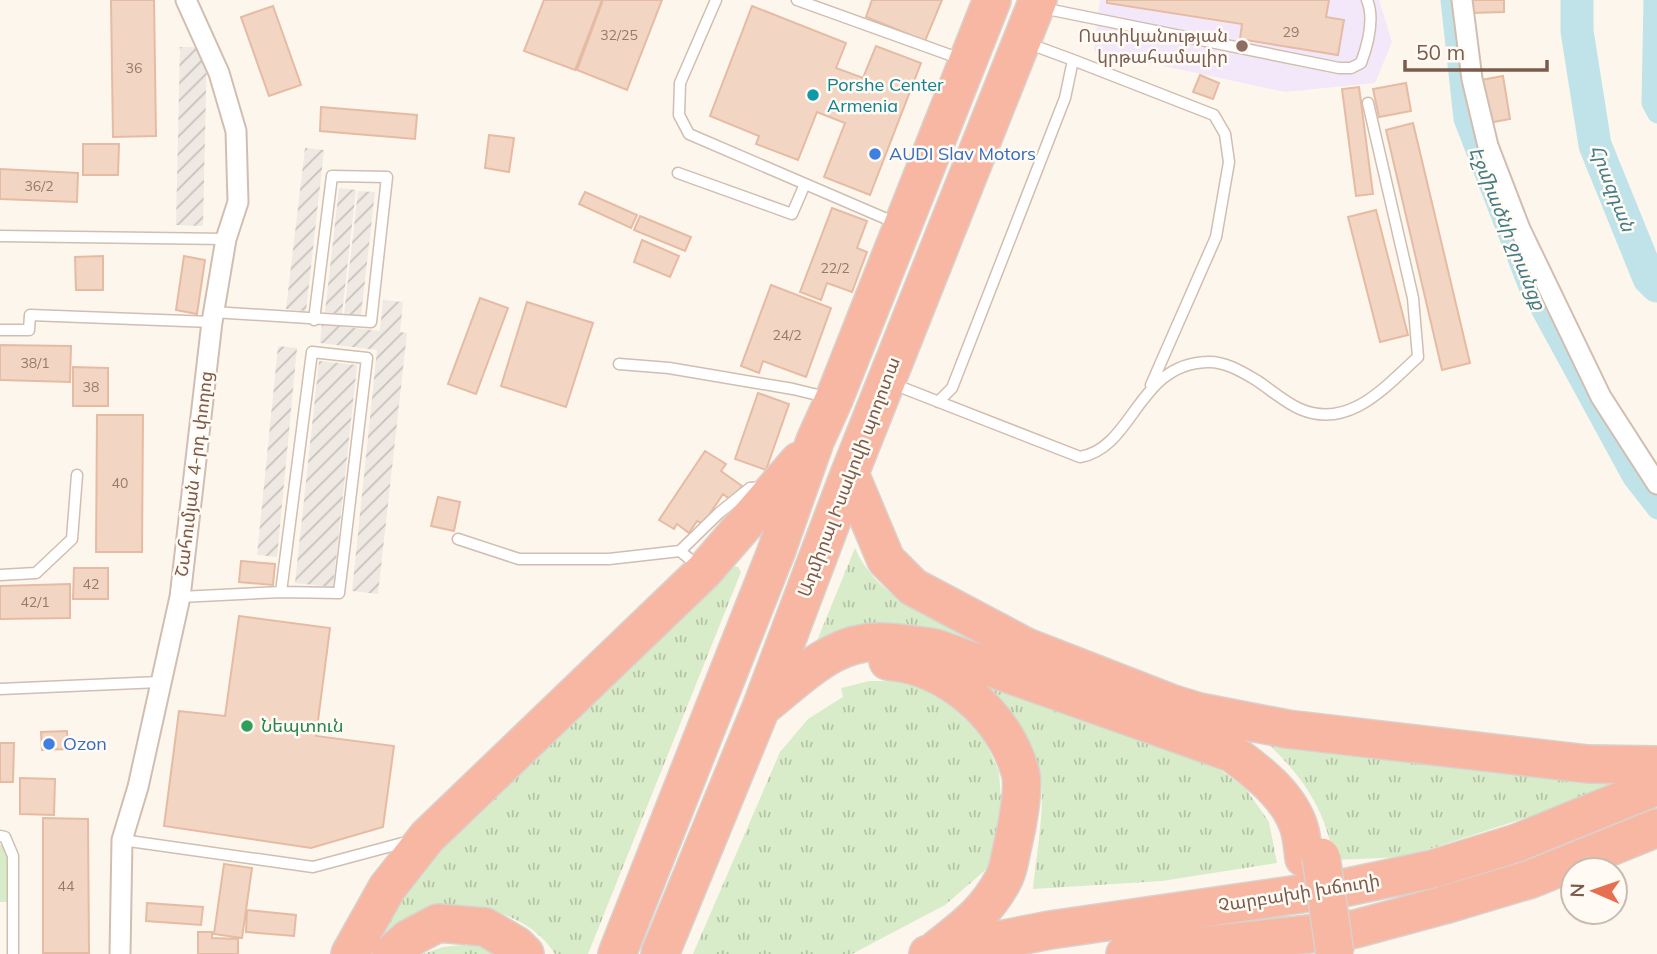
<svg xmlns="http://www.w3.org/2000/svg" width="1657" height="954" font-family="Mulish,'Noto Sans Armenian',sans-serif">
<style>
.industrial{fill:url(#industrial-furrows)}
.education{fill:#f3e8fa}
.grass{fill:url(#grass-tufts)}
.pitch{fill:#d8ecc9}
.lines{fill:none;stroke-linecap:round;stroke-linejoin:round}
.canal{stroke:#bfe3e8;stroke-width:19}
.river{stroke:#bfe3e8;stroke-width:33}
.building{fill:#f3d5c3;stroke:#e6bba3;stroke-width:2}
.lane-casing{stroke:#d1beb0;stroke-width:13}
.street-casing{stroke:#d1beb0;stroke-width:23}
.highway-casing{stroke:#dad1cd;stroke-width:40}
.lane{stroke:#fff;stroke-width:10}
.street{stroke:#fff;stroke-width:19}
.highway{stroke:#f7b7a3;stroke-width:37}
.highway-bridge-casing{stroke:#dad1cd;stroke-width:40;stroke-linecap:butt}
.highway-bridge{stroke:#f7b7a3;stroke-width:37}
.education-dot{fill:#8d6e63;stroke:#fffaf3;stroke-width:2.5}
.culture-dot{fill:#0f9aa8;stroke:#fffaf3;stroke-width:2.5}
.shop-dot{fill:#3f7fe0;stroke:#fffaf3;stroke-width:2.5}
.leisure-dot{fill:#2e9e5b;stroke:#fffaf3;stroke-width:2.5}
.labels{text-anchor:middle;stroke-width:5;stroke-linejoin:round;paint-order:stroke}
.number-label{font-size:14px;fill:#987a6a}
.education-label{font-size:18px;fill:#785e54;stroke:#fffaf3;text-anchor:end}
.culture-label{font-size:18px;fill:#0d838f;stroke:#fffaf3;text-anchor:start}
.shop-label{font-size:18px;fill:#366cbe;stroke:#fffaf3;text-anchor:start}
.street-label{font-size:18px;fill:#7a5c4d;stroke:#fffaf3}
.leisure-label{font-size:18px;fill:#27864d;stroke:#fffaf3;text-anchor:start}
.water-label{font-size:19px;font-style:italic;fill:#437c86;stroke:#fffaf3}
</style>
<defs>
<pattern id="industrial-furrows" width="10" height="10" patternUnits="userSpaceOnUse" patternTransform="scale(1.75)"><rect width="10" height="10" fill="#efe9e4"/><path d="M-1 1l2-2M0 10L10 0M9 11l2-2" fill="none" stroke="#c7c0bb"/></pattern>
<pattern id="grass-tufts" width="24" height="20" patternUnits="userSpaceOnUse" patternTransform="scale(1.75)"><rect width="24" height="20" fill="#d8ecc9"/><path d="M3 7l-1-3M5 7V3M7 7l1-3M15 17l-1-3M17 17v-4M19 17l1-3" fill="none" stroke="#b4c2a5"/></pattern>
</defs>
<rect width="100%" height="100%" fill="#fdf6ec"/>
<path class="industrial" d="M180 47H207L203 226 176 225Z
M305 148 324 150 306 311 286 309Z
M339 188 356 190 342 314 325 312Z
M358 191 375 192 361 316 344 314Z
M383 300 403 302 400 332 407 333 378 594 352 591 377 350 320 343 322 324 380 331Z
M278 346 297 348 277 557 257 555Z
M319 361 357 365 333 587 295 583Z"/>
<path class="education" d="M1100 0H1379L1392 42 1375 83 1285 92 1094 51Z"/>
<path class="grass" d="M855 548C875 596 930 617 973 641L912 628 816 643Z
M732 566 738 567 741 572 588 954H555C531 915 477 901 435 909 430 910 423 910 419 913 407 919 386 944 376 954H366L423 868Z
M973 675 1218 768 1246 789 1269 822 1277 863 1162 881 1033 889C1036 854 1047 802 1039 769 1031 736 995 701 973 675Z
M869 681H895L925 687 975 718 999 772 1002 815 990 866 945 905 852 954H693L780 752 808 719 843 697 841 688Z
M1257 734 1630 784 1405 857 1334 860C1325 805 1298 770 1257 734Z
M472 944 496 949 506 954H423L443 947Z"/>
<path class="pitch" d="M0 845H7V902H0Z"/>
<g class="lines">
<path class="canal" d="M1450 0 1463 119 1528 287 1632 478 1657 510
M1653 0 1651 103 1657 114"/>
<path class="river" d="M1577 0V31L1595 145 1649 278 1657 286"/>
</g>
<path class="building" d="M111 0H154L156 136 113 137Z
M544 0H602L575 70 524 51Z
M603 0H662L627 90 577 70Z
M872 0H942L925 41 866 17Z
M1107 0H1329L1326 17 1344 20 1338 55 1240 39 1242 24 1107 3Z
M1472 0H1504V12L1472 13Z
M273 6 301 85 269 96 241 17Z
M752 6 846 43 836 68 863 78 876 46 921 63 870 195 824 177 845 123 817 112 798 160 756 144 759 136 710 116Z
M1200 75 1219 83 1213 99 1193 92Z
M1503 76 1510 119 1488 123 1481 80Z
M1406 83 1411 111 1379 117 1373 89Z
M1359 87 1373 194 1356 196 1342 89Z
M321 107 417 115 415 139 320 131Z
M1413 123 1470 363 1442 370 1386 130Z
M489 135 514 138 509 172 485 168Z
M83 144H119L118 175H83Z
M0 169 78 173 77 202 0 199Z
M585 192 637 215 631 228 579 204Z
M832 208 867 221 857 248 867 252 852 292 827 283 821 300 800 292Z
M1376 210 1408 335 1380 342 1348 217Z
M640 216 691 237 685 251 634 230Z
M642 240 679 256 670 277 634 262Z
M103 256V290H76L75 257Z
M184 256 205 260 197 314 176 310Z
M771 285 831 308 806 377 763 361 759 373 741 366Z
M480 298 508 308 476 394 448 384Z
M527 302 593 323 566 407 501 386Z
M0 345 71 346 70 382 0 380Z
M73 367 108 368V406H73Z
M758 393 789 404 766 470 735 459Z
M97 415H143L142 552H96Z
M705 451 726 464 721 471 742 486 732 501 723 494 703 524 697 521 689 533 677 524 674 529 659 520Z
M438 497 460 502 454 531 431 526Z
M241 561 275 564 273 585 239 582Z
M74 568H108V599H73Z
M70 584V618L0 619V586Z
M239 616 330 628 316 736 394 746 383 827 311 848 164 826 179 711 225 716Z
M67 731 68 749 42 750 41 732Z
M0 743H14L13 782H0Z
M20 778 55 779 54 815 20 814Z
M43 818 88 819 89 953H43Z
M224 864 252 868 242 938 214 934Z
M147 903 203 907 201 925 146 921Z
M247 910 296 915 294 936 246 932Z
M198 932H212V938L238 939V954H198Z"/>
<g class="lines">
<g class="lane-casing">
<path id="lane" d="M716 0 680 83 679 115 689 134 896 223
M797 0 961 59
M1042 8 1339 68H1351L1361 63C1368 44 1375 19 1367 0
M1073 60 1214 115 1225 134 1229 162 1216 237 1151 385
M678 173 792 214 805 184
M0 236 226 239
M213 312 371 322 387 177 332 176 314 320
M0 330H29L30 315 212 322
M619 364 669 368 793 389 826 397
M893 384 1080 457C1134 448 1137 364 1207 362 1224 361 1241 371 1256 380 1270 389 1284 402 1300 409 1349 430 1385 387 1418 357L1413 298 1368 103
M938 402 952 388 1065 98 1073 60 1027 43
M458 539 519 559H609L680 551 698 566
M680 551 719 513 750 488 762 487
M0 575 36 573 72 539 77 475
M180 597 281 592 339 593 367 358 312 352 281 592
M0 689 160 682
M0 836 5 837 13 856V954
M122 840 313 867 410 841"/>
</g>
<g class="street-casing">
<path id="street" d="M1462 0 1472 79 1488 146 1520 229 1601 397 1657 484
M120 954 122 840 138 787 180 597 212 322 226 239 238 202 236 131 219 73 186 0"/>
</g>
<g class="highway-casing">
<path id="highway" d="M850 474 886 560 913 587 1026 647 1170 703 1199 712 1287 729 1588 764 1657 765
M888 661C948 666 1003 714 1020 771 1025 786 1017 828 1013 844 1010 856 1009 870 1003 880 986 912 965 927 937 949
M761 708C791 685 825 648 865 643 888 640 912 645 935 648L1232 753C1259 773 1291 797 1300 831 1302 840 1303 849 1304 858
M350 954 387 888 427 837 704 571 799 461
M391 954 408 939 438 923 485 927 516 945 525 954
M617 954 776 552 815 441 834 399 992 0
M660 954 761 708 849 475 1038 0
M928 954 1050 930 1348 887 1433 869 1517 843 1657 786
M1125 954 1355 929 1444 905 1531 879 1657 828"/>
</g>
<use href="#lane" class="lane"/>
<use href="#street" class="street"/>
<use href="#highway" class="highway"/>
<g class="highway-bridge-casing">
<path id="highway-bridge" d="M1321 857 1335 954"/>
</g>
<use href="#highway-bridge" class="highway-bridge"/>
</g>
<circle class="education-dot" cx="1242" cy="46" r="7"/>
<circle class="culture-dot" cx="813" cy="95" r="7"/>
<g class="shop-dot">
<circle cx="875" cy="154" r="7"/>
<circle cx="49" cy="744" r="7"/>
</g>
<circle class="leisure-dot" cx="247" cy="726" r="7"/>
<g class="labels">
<g class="number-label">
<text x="1291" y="37">29</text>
<text x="619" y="40">32/25</text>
<text x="134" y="73">36</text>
<text x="39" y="191">36/2</text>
<text x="835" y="273">22/2</text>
<text x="787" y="340">24/2</text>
<text x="35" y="368">38/1</text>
<text x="91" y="392">38</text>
<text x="120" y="488">40</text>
<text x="91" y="589">42</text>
<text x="35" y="607">42/1</text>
<text x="66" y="891">44</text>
</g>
<g class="education-label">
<text x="1228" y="42">Ոստիկանության<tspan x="1228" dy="21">կրթահամալիր</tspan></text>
</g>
<g class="culture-label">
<text x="827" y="91">Porshe Center<tspan x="827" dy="21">Armenia</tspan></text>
</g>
<g class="shop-label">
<text x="889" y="160">AUDI Slav Motors</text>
<text x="63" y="750">Ozon</text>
</g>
<g class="street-label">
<text transform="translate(194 474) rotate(-83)" y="6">Շահումյան 4-րդ փողոց</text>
<text transform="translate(849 477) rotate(-69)" y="6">Ադմիրալ Իսակովի պողոտա</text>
<text transform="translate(1299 893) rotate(-9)" y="6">Չարբախի խճուղի</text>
</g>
<g class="leisure-label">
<text x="261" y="732">Նեպտուն</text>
</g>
<g class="water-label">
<text transform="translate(1613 188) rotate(69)" y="7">Հրազդան</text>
<text transform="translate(1508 228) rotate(68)" y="7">Էջմիածնի ջրանցք</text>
</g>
</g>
<g transform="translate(1594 891) rotate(272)"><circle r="33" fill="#fffaf3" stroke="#cabbb1" stroke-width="2"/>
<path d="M0-5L12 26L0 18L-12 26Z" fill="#e76f51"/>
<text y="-10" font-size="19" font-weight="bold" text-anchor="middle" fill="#7a5c4d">N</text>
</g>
<path d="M1405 60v10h142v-10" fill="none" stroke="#7a5c4d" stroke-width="3.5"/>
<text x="1416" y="60" font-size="21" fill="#7a5c4d" stroke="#fffaf3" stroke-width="5" paint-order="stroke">50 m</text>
</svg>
